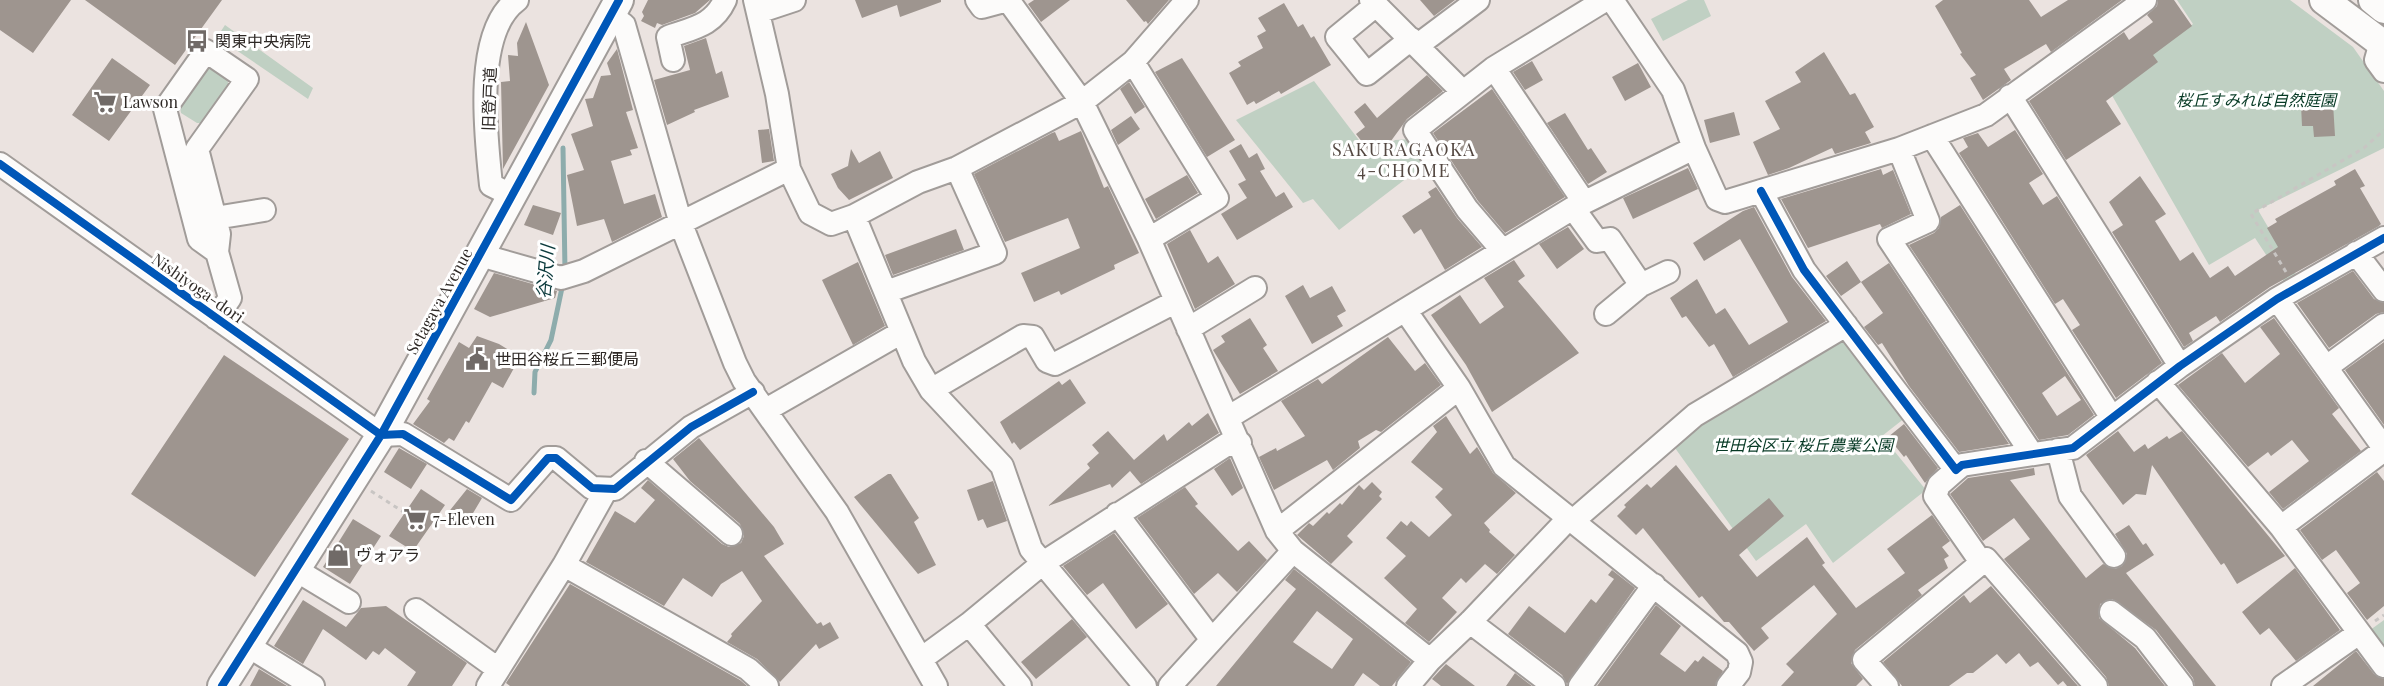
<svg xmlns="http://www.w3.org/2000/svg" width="2384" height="686" font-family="'Playfair Display','Noto Sans JP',serif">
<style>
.green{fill:#c0d0c3}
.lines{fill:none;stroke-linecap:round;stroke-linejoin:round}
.stream{stroke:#8dacac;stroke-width:5}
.building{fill:#9e958f;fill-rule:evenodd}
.minor-casing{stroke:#a19c99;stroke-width:26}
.major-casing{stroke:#a19c99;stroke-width:32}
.path{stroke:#c8c5c3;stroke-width:3;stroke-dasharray:4.5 4.5;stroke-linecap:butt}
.minor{stroke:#fcfbfa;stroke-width:22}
.major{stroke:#fcfbfa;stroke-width:28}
.cycleway-casing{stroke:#fff;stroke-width:11}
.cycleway{stroke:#0057b8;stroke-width:8}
.labels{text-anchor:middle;stroke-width:6;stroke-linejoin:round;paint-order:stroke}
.poi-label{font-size:16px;fill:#2e2926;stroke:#fff;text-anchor:start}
.street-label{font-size:16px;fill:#2e2926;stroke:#fff}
.park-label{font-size:16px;font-style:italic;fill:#063924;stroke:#fff}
.neighbourhood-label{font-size:18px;letter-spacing:1.5px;fill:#544842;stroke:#fff}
.water-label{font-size:18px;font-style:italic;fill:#0b3a3c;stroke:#fff}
</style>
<rect width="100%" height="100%" fill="#ebe3e0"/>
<path class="green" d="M1688 0H1704L1711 16 1663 41 1651 19Z
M2177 0H2290L2353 47 2384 91V148L2258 210 2298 278 2286 285 2255 238 2209 265 2106 85 2193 24Z
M225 25 313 88 308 99 217 37Z
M207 67H212L227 78 229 87 202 123H197L181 113 179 103Z
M1314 81 1371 156 1395 140 1413 139 1429 161 1339 230 1313 199 1303 203 1236 120Z
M1845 330 1910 414 1882 436 1926 490 1833 563 1806 524 1756 561 1670 441Z
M2384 620V657L2366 633Z"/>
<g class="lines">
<path class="stream" d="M563 148 565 271
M534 393 535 372 551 340 563 283"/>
</g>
<path class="building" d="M0 0H71L33 53 0 30Z
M85 0H222L175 65Z
M648 0H710L695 13 662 25 657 23 655 28 641 21 644 16 642 12Z
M855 0H941V2L900 17 897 5 862 18Z
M1034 0H1070L1041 22 1028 4Z
M1126 0H1169L1148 24 1146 21 1144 22Z
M1420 0H1455L1434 16Z
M1943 0H2029L2041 17 2068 0H2122L2051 52 2046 44 2004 69 2011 80 1983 100 1970 78 1976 75 1960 54 1962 53 1935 6Z
M2158 0H2174L2192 26 2153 55 2158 62 2106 101 2121 124 2066 160 2029 101 2124 32 2129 40 2153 22 2147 15 2157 6Z
M1284 3 1298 27 1303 24 1311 38 1314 36 1331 65 1281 94 1279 91 1256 104 1254 101 1247 105 1229 73 1241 66 1238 62 1263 48 1257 36 1266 31 1258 18Z
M526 22 549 85 503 169 501 82 510 81 508 55 518 56 517 43Z
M706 38 716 74 722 71 729 97 694 110 695 112 667 125 654 80 690 70 684 46Z
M617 49 633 110 626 112 638 148 630 150 632 155 611 161 624 204 655 194 662 217 612 242 604 219 577 226 567 175 584 170 571 134 593 126 585 99 593 98 601 76 611 75 607 63Z
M1824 52 1850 95 1855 93 1874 127 1865 132 1871 143 1835 154 1832 148 1789 168 1768 175 1753 142 1780 129 1765 101 1801 82 1795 72Z
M112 58 150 85 109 141 72 115Z
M1182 58 1235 140 1207 157 1155 72Z
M1532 61 1543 80 1525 90 1513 72Z
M1638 63 1651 87 1625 101 1612 77Z
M1427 75 1443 91 1407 119 1391 141 1372 155 1356 134 1365 127 1354 112 1365 103 1377 118Z
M1129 82 1145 107 1135 114 1120 89Z
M1492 89 1565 197 1505 233 1478 201 1433 133Z
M2333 103 2335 136 2314 137 2313 126H2302L2301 105Z
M1734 112 1740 135 1710 143 1704 120Z
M1565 113 1588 150 1591 148 1607 172 1588 184 1547 123Z
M1131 116 1140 129 1118 145 1111 130Z
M769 129 774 161 762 163 758 130Z
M2015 130 2043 174 2029 183 2043 205 2057 196 2162 363 2116 398 2072 330 2080 325 2063 299 2055 304 1959 153 1968 147 1963 138 1978 133 1988 147Z
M1081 131 1104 188 1108 186 1139 253 1114 265 1115 269 1061 295 1059 291 1034 302 1021 273 1080 248 1068 218 1005 242 974 174 1052 133 1055 132 1059 141Z
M1241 144 1249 158 1257 153 1265 169 1260 171 1276 197 1284 192 1293 207 1237 240 1221 214 1247 198 1238 184 1246 180 1229 151Z
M851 149 859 163 880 151 893 178 849 200 838 188 831 174 848 166Z
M1688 168 1698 189 1633 219 1623 198Z
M1881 169 1883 175 1893 170 1911 214 1882 228 1880 224 1808 248 1781 199Z
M2355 169 2365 186 2360 188 2381 224 2379 226 2270 287 2220 322 2216 316 2189 333 2193 341 2184 347 2112 232 2123 225 2109 202 2140 176 2166 214 2155 221 2180 261 2193 252 2210 278 2228 266 2235 276 2278 247 2267 228 2277 222 2275 219 2336 185 2334 181Z
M1187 175 1198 193 1156 219 1145 199Z
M1436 187 1457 218 1482 247 1445 270 1421 229 1414 234 1402 216 1431 197 1428 192Z
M533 205 561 213 553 235 524 225Z
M1960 205 2094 415 2068 435 2039 440 1909 245 1934 233 1939 228 1941 217ZM2065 376 2081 400 2057 416 2042 393Z
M1754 207 1792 277 1826 321 1733 377 1714 344 1709 347 1686 316 1682 318 1670 298 1697 279 1716 314 1725 308 1749 345 1788 322 1740 239 1704 261 1693 243 1743 211Z
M1568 227 1584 249 1557 269 1539 244Z
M956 229 964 250 893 275 885 255Z
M1190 230 1208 263 1218 256 1235 284 1195 309 1167 244Z
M1514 260 1525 276 1518 281 1579 353 1492 412 1466 365 1431 315 1460 295 1480 324 1504 307 1484 278Z
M1847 261 1861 282 1841 296 1826 276Z
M858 262 885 326 853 345 822 280Z
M1889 263 2009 444 1959 452 1909 386 1882 343 1878 345 1864 327 1883 313 1861 282Z
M2353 271 2374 299 2384 303V312L2376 314 2329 348 2297 303Z
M494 273 557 291 555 298 490 317 474 309Z
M1303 285 1310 298 1332 286 1346 311 1337 316 1343 326 1312 344 1285 296Z
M1250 318 1267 345 1263 348 1278 371 1240 394 1213 350 1225 342 1221 336Z
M2274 318 2339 408 2332 414 2361 451 2283 509 2269 492 2309 461 2292 440 2271 456 2268 452 2248 467 2178 385 2222 353 2245 383 2280 354 2260 327Z
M477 336 499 344 520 357 503 388 492 382 469 423 466 421 454 441 449 438 444 443 413 424 430 401 427 399 459 342 469 348Z
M1388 337 1415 371 1425 363 1441 385 1381 432 1376 430 1358 441 1360 448 1333 470 1327 460 1274 490 1259 457 1276 448 1277 451 1305 436 1281 401 1318 379 1322 384Z
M2384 342V425L2345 370Z
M224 355 349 439 255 577 131 494Z
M1070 379 1086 403 1020 450 1014 442 1012 444 1000 422 1059 381 1062 385Z
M1208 413 1219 433 1141 484 1130 471 1112 488 1110 484 1048 506 1090 468 1087 464 1099 453 1092 445 1108 431 1134 460 1164 434 1167 441 1189 422 1192 426Z
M1446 416 1470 454 1477 447 1493 473 1516 493 1484 523 1490 530 1489 532 1515 555 1497 574 1485 564 1466 583 1461 578 1442 598 1457 612 1429 642 1405 623 1417 609 1384 578 1406 556 1386 538 1401 521 1407 526 1411 521 1429 537 1452 515 1435 497 1443 489 1411 462 1437 432 1433 426Z
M1904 424 1938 468 1925 483 1906 455 1904 457 1888 437Z
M2118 431 2134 452 2145 444 2148 449 2167 436 2169 439 2182 431 2285 556 2237 584 2224 563 2221 565 2152 465 2146 495 2136 494 2123 505 2086 455Z
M699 438 774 527 784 544 764 556 817 624 821 622 823 626 830 622 839 638 819 649 816 644 780 682 757 659 727 642 732 636 731 634 762 601 742 571 721 584 712 597 683 578 664 606 586 562 615 511 635 523 655 500 641 488 648 480 722 544 729 547 741 543 744 536 740 524 690 481 673 459Z
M399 448 427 464 411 489 384 472Z
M1230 458 1243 488 1232 496 1214 469Z
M1676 465 1729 531 1769 498 1784 516 1739 555 1757 577 1807 537 1825 563 1822 565 1856 608 1905 573 1887 549 1932 515 1950 541 1942 547 1949 556 1944 559 1948 568 1918 590 1922 595 1855 650 1851 663 1863 679 1856 686H1781L1794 672 1786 664 1837 614 1814 585 1761 628 1769 638 1754 651 1729 622H1724L1702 596 1699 598 1643 528 1636 535 1617 516 1626 507 1624 505 1647 484 1651 488Z
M2034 468 2035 475 2010 480 2086 578 2103 564 2115 569 2122 566 2127 554 2115 534 2129 525 2143 545 2146 543 2154 555 2126 573 2216 686H2195L2193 678 2156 630 2112 599 2100 604 2099 618 2135 648 2165 686H2109L2106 677 2004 559 2030 539 2014 518 1983 541 1950 494 1968 478Z
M2377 472 2384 481V606L2367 620 2347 593 2360 583 2336 550 2322 560 2300 530Z
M888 474H891L919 518 914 522 936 565 918 574 854 497Z
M993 481 1007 521 987 528 983 519 978 521 967 490Z
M1372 482 1382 492 1379 496 1382 499 1347 536 1353 542 1331 564 1297 535 1309 523 1313 526 1327 512 1329 514 1340 503 1342 505 1359 485 1364 490Z
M1185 487 1198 504 1195 506 1238 551 1249 541 1267 560 1237 592 1218 573 1194 594 1137 518Z
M421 489 445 505 413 551 389 536Z
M467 489 482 498 466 525 447 514Z
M353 519 381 536 350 584 323 567Z
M1114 533 1168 604 1136 629 1103 583 1087 595 1063 566Z
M2295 568 2340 630 2296 661 2269 628 2260 635 2242 612Z
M1294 569 1411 662 1392 686H1380L1363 673 1354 686H1216L1296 589 1285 580ZM1317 611 1353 639 1332 669 1293 642Z
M1612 570 1635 588 1567 684 1562 675 1508 634 1529 606 1565 633 1591 599 1596 603 1614 579 1608 575Z
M570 584 740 680 747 686H510L506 683Z
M1991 586 2078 686H2067L2063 681 2058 685 2038 662 2030 667 2019 653 2006 664 1997 654 1973 673H1967L1949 686H1902L1883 662 1964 595 1970 603Z
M303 600 346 627 361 608 386 606 467 663 452 686H407L416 672 385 648 379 655 373 651 366 660 323 629 303 664 274 646Z
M1656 605 1681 626 1660 654 1685 672 1695 660 1698 662 1703 656 1723 671 1715 686H1597Z
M1072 619 1087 637 1036 679 1021 662Z
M2356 651 2374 674 2384 679V686H2313Z
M1446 664 1475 686H1441L1432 679Z
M259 669 287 686H250Z
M1515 673 1532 686H1506Z"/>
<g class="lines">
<g class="minor-casing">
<path id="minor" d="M755 0 777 94 789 169 810 213 831 224 854 216 918 182 957 168 1082 102 1133 62 1187 0
M977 0 982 7 1008 0 1082 102 1149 239 1277 531 1293 551 1430 660
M1371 0 1462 91
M1612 0 1673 90 1694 148 1717 199 1725 202 1899 149 1986 115 2145 0
M1376 5 1337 37 1367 74 1411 39
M758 12 794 0
M610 15 624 25 681 224 735 363 744 381 837 512 936 686
M2381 42 2376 60 2384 71
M1418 45 1478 0
M673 60 668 37C693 28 713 26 725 0
M1133 62 1217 198 1149 239
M1494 68 1584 202
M2010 96 2180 366
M1932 136 2112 418
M1899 149 1928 221 1889 239 2032 454
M0 164 381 435 403 434 511 500 548 458H556L592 488 615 489 691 427 753 392
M1761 191 1804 270 1956 470 1962 465 2073 448 2180 366 2277 299 2384 238
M511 195 491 185C486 136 473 32 517 0
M1573 208 1597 241 1610 239 1641 285
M854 216 914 361 931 390 1002 466 1031 549 1145 686
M215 218 264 210
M1502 250 1467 209 1415 130 1494 68 1605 0
M2356 253 2384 290
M480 255 561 278 584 271 789 169
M886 292 995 253 957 168
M2277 299 2384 448
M1405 310 1459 388 1504 466 1737 653 1741 662 1739 672 1728 686
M1606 314 1641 285 1668 272
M216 318 230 298 217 252 219 234 197 149 247 79 206 51 165 109 199 239 217 252
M1188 329 1255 288
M2328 366 2384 325
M2158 382 2281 527 2384 666
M931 390 1023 336 1033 337 1047 361 1055 364 1175 302
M766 410 902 332
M1229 417 1573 208 1694 148
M2058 450 2070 496 2114 556
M646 461 731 534
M1956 470 1939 485 1935 496 1981 562
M1117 514 1212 640
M1574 520 1695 415 1846 325
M2281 527 2384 450
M1277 531 1459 388
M564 565 748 669 767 686
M296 570 349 602
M416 610 498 669
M2111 612 2145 638 2182 686
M1470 622 1554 686
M969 624 1020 686
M248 646 313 686
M921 659 969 624 1043 563 1226 445 1240 443
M488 686 564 565 606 490
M1170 686 1293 551
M1408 686 1430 660 1470 622 1570 517
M1580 686 1654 585
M1887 686 1864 660 1986 559 2096 686
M2283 686 2359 633"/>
</g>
<g class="major-casing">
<path id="major" d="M2324 0 2384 45
M2373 0 2384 9
M222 686 381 435 619 0"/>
</g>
<path class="path" d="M2286 272 2251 214 2364 148 2384 130
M371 491 405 513
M2375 621 2384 615"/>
<use href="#minor" class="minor"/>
<use href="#major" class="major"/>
<g class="cycleway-casing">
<path id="cycleway" d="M0 164 381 435 403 434 511 500 548 458H556L592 488 615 489 691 427 753 392
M1761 191 1804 270 1956 470 1962 465 2073 448 2180 366 2277 299 2384 238
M222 686 381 435 619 0"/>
</g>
<use href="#cycleway" class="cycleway"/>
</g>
<defs>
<g id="bus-bare" transform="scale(1.8)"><path d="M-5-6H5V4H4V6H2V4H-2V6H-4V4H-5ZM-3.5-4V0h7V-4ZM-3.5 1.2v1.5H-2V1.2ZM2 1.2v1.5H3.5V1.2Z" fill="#706a67" stroke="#fff" stroke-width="2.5" paint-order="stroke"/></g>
<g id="supermarket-bare" transform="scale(1.8)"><path d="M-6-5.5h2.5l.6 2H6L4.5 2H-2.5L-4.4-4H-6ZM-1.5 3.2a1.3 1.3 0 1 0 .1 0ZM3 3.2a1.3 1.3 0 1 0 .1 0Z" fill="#706a67" stroke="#fff" stroke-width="2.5" paint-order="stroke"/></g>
<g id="civic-bare" transform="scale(1.8)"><path d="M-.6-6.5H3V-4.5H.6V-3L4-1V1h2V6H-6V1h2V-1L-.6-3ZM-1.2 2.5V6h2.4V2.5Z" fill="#706a67" stroke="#fff" stroke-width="2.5" paint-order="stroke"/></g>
<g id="shop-bare" transform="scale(1.8)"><path d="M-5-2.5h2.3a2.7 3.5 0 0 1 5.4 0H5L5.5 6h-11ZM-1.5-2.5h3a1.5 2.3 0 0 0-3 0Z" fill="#706a67" stroke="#fff" stroke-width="2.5" paint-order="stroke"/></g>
</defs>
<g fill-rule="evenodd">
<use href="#bus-bare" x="197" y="41"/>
<use href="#supermarket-bare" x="105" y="102"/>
<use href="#civic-bare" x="477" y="359"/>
<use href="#supermarket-bare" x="415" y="519"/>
<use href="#shop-bare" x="338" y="555"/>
</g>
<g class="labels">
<g class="poi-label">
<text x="215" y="47">関東中央病院</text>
<text x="123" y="108">Lawson</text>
<text x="495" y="365">世田谷桜丘三郵便局</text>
<text x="433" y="525">7-Eleven</text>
<text x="356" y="561">ヴォアラ</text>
</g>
<g class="street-label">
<text transform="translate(489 99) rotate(-88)" y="6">旧登戸道</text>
<text transform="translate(198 288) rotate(35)" y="6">Nishiyoga-dori</text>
<text transform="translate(439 301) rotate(-61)" y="6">Setagaya Avenue</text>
</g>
<g class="park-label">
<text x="2256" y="106">桜丘すみれば自然庭園</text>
<text x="1803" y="451">世田谷区立 桜丘農業公園</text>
</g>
<g class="neighbourhood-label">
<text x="1404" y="156">SAKURAGAOKA<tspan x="1404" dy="21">4-CHOME</tspan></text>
</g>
<g class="water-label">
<text transform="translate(546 272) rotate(-85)" y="6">谷沢川</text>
</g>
</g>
</svg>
